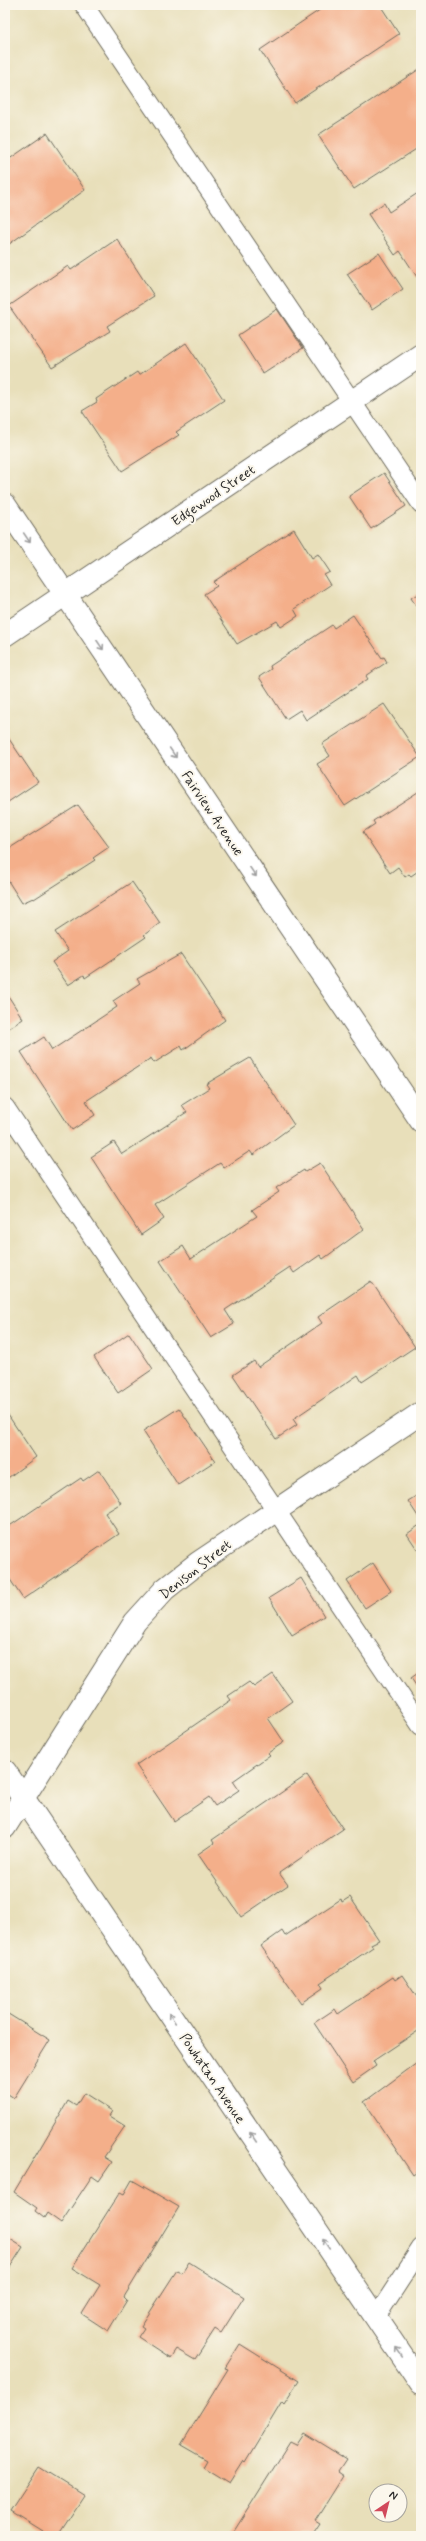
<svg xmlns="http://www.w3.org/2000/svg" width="426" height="2541" font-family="Mynerve,sans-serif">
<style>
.building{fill:#f4af8a}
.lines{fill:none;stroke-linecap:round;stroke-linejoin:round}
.lane-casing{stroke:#6d6a5d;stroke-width:20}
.street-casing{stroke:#6d6a5d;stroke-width:24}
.lane{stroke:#fff;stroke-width:18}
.street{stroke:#fff;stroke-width:22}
.oneway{stroke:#a0a0a0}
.labels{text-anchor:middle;stroke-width:4;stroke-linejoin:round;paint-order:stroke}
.street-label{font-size:14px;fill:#2b2b2b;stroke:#fbf7ec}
</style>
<rect width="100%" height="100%" fill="#fbf7ec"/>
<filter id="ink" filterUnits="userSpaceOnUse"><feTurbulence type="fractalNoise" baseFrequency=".025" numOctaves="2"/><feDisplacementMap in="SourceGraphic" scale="8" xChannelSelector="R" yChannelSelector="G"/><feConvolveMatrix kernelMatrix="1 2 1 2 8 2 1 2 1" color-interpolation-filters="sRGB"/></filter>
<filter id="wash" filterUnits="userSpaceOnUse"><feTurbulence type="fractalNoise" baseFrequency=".012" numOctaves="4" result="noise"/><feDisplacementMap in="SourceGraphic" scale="16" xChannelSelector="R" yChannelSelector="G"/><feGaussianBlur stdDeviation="0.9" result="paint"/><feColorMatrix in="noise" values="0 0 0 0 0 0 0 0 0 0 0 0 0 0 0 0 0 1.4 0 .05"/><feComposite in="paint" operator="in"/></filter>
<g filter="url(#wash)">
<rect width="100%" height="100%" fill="#e8dfba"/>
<g id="blocks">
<path class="building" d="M327 5H380L399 34 295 103 260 50Z
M421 68V146L354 189 318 135Z
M47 133 85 190 5 247V162Z
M421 191V275L417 277 400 251 395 255 368 214 384 203 389 212Z
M117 239 154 296 107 326 110 331 52 367 9 306 68 266 71 270Z
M379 253 403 289 372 310 347 274Z
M277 309 303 348 263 374 238 335Z
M186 343 224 400 176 432 179 435 122 471 82 411 97 402 96 399 137 372 139 375Z
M384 473 406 506 371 529 349 496Z
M294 529 312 558 318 554 330 572 324 575 330 585 294 609 298 616 281 627 277 621 237 644 204 594 217 586 213 582Z
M421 592V613L411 598Z
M353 615 382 658 384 657 387 662 366 676 368 679 306 720 300 710 286 719 259 677 271 669 270 666 332 625 334 628Z
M384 704 420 757 345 806 317 764 330 756 322 744Z
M5 733 38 782 5 804Z
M421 790V869L411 876 409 874 405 877 398 867 390 873 363 832 375 824 373 821Z
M78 805 109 847 93 858 95 860 34 899 33 898 22 903 5 876V851Z
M132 882 160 923 144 935 146 937 85 978 84 975 68 985 52 962 68 951 55 932Z
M181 954 225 1020 183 1050 181 1046 154 1063 151 1058 86 1101 95 1115 72 1130 21 1052 44 1037 52 1050 117 1007 113 1001 140 983 137 979Z
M5 991 23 1019 5 1031Z
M250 1058 294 1125 253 1155 250 1151 224 1168 220 1163 155 1205 164 1219 141 1235 91 1157 114 1142 122 1154 187 1112 182 1105 209 1088 206 1084Z
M320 1163 364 1229 323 1259 320 1255 294 1273 290 1267 225 1310 234 1324 211 1338 160 1261 183 1246 191 1259 257 1216 252 1210 279 1192 276 1188 304 1170 305 1172Z
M371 1281 415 1347 362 1382 358 1375 293 1419 297 1425 276 1439 233 1375 254 1361 258 1367 322 1323 318 1317Z
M129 1333 153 1369 118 1393 94 1357Z
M179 1408 215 1461 178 1485 143 1431Z
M6 1412 36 1457 5 1480V1413Z
M99 1470 121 1503 105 1513 119 1534 23 1599 5 1572V1529L81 1478 83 1481Z
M421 1493V1521L408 1501Z
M421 1524V1555L407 1534Z
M373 1563 391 1591 365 1608 347 1581Z
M301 1578 324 1616 292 1635 269 1598Z
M421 1671V1693L411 1678Z
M273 1674 292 1701 268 1718 284 1742 268 1753 270 1755 233 1781 239 1790 215 1806 209 1797 174 1821 136 1765 231 1700 228 1696 249 1682 254 1687Z
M307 1775 343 1829 279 1873 288 1885 241 1917 198 1854 214 1843 212 1840Z
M350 1897 379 1940 371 1944 373 1947 320 1983 323 1988 301 2003 261 1946 282 1931 285 1936 341 1899 342 1902Z
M402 1975 421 2003V2029L373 2061 376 2066 353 2082 314 2023 335 2009 338 2014 393 1977 395 1980Z
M5 2012 50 2040 14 2098 5 2092Z
M421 2060V2169L413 2175 364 2102Z
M84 2093 112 2111 109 2116 125 2126 104 2157 112 2162 99 2181 92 2176 61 2223 47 2213 44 2218 35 2211 37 2208 14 2192 68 2101 76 2106Z
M132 2180 179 2207 124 2297 127 2300 108 2331 82 2314 100 2285 72 2268 120 2192 124 2194Z
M5 2236 23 2247 5 2275Z
M189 2262 244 2297 221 2333 215 2329 195 2360 176 2349 170 2358 138 2337 144 2328 141 2326 177 2270 182 2273Z
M240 2344 299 2381 284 2404 282 2402 245 2463 243 2461 229 2483 203 2467 207 2460 181 2445 228 2369 225 2368Z
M304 2433 346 2459 338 2471 344 2475 315 2521 320 2524 312 2536H231L290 2442 296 2445Z
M39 2467 84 2495 57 2536H50L10 2511Z"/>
</g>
</g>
<g filter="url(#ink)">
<use href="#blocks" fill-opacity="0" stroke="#6d6a5d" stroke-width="1"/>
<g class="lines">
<g class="lane-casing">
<path id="lane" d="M84 5 421 504
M5 1107 421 1726
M376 2317 421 2248"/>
</g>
<g class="street-casing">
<path id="street" d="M5 505 421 1121
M5 635 421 355
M5 1771 421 2384
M5 1827 135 1622 165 1589 198 1563 421 1413"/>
</g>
<use href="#lane" class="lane"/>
<use href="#street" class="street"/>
</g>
<defs><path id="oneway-shaft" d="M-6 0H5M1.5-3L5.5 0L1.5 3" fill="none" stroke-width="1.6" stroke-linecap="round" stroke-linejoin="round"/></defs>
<g class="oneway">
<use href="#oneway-shaft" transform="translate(27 538) rotate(56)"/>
<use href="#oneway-shaft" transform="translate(100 645) rotate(56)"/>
<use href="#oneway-shaft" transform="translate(173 753) rotate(56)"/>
<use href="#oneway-shaft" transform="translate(253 872) rotate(56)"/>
<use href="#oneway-shaft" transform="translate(172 2018) rotate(-124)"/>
<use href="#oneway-shaft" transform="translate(253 2137) rotate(-124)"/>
<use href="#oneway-shaft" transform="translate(326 2244) rotate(-124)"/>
<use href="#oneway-shaft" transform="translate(399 2352) rotate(-124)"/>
</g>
</g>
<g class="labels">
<g class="street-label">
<text transform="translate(213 495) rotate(-34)" y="5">Edgewood Street</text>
<text transform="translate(213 813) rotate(56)" y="5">Fairview Avenue</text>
<text transform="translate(195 1569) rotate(-38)" y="5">Denison Street</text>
<text transform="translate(213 2078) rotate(56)" y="5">Powhatan Avenue</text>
</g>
</g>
<rect width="426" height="2541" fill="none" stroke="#fbf7ec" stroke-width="20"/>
<g transform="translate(388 2503) rotate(35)"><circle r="19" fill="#fbf7ec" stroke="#a8a59f"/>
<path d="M0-3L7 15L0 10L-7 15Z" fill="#d1495b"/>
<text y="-6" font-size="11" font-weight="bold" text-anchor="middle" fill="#2b2b2b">N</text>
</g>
</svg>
